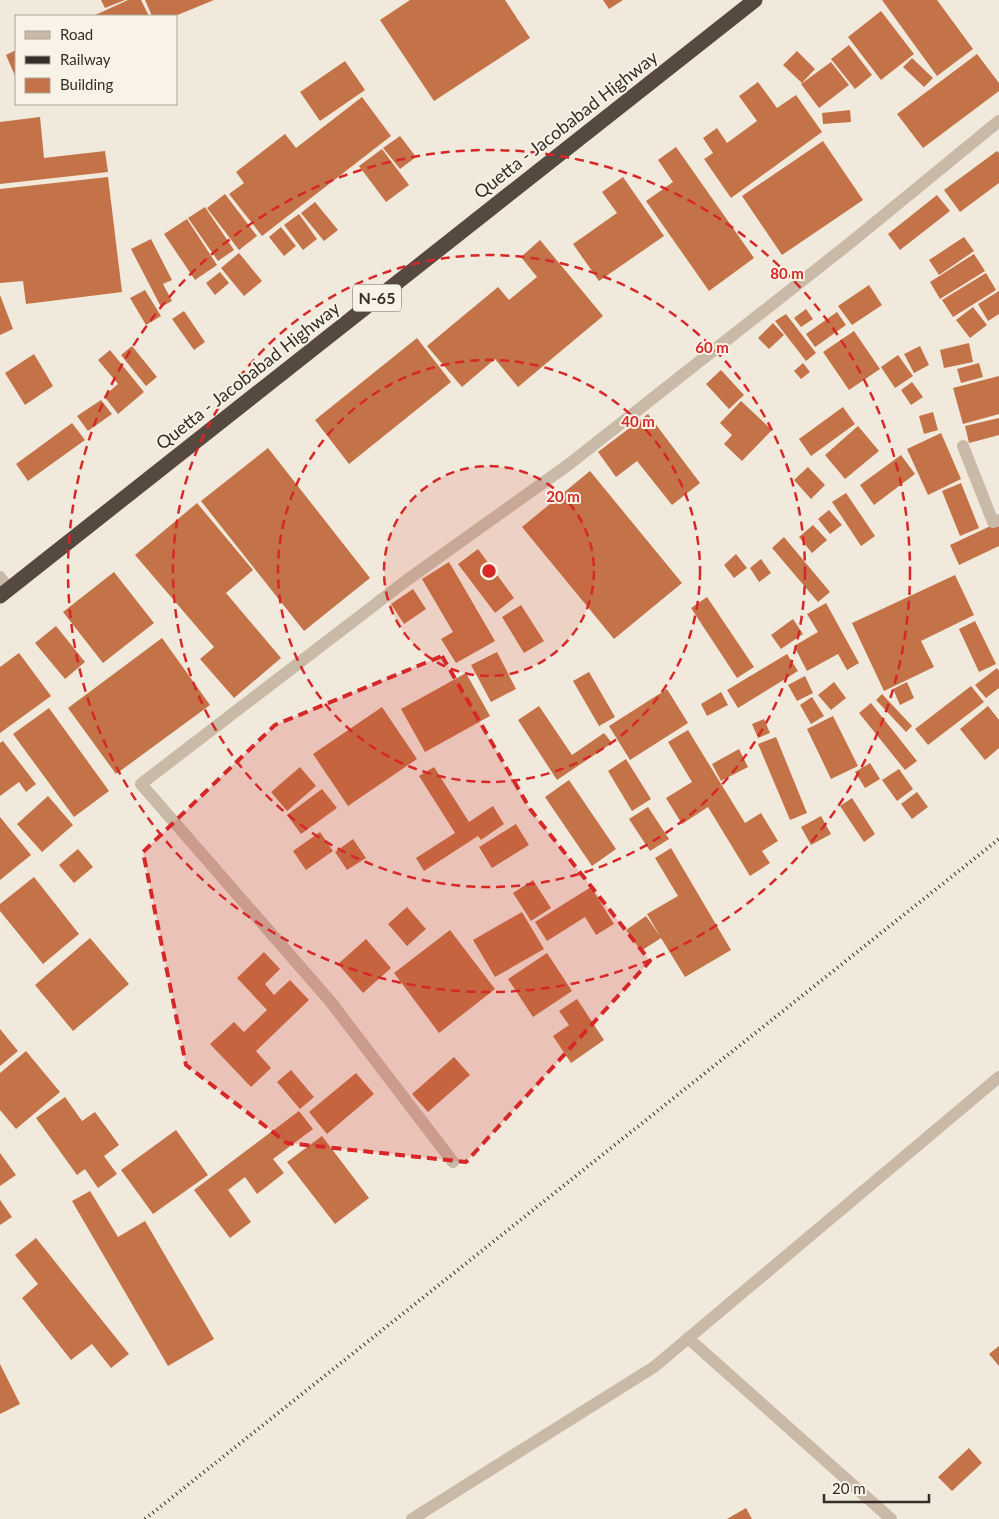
<svg xmlns="http://www.w3.org/2000/svg" width="999" height="1519" font-family="Lato,sans-serif">
<style>
.building{fill:#c37347}
.lines{fill:none;stroke-linecap:round;stroke-linejoin:round}
.lane{stroke:#c9baa7;stroke-width:12}
.street{stroke:#c9baa7;stroke-width:12}
.highway{stroke:#56493f;stroke-width:15}
.rail{stroke:#352d27;stroke-width:4;stroke-dasharray:1 4;stroke-linecap:butt}
.marked{fill:#d62828;fill-opacity:0.2;stroke:#d62828;stroke-width:4;stroke-dasharray:10 6;stroke-linejoin:round}
.ring{fill:none;stroke:#d62828;stroke-width:2.5;stroke-dasharray:9 6}
.labels{text-anchor:middle;stroke-width:4;stroke-linejoin:round;paint-order:stroke}
.shield{fill:#f9f3e7;stroke:#706861;stroke-width:1}
.shield-label{font-size:16px;font-weight:bold;fill:#352d27}
.street-label{font-size:18px;fill:#352d27;stroke:#f9f3e7}
.centre{fill:#d62828;stroke:#f9f3e7;stroke-width:2.5}
.ring-label{font-size:15px;text-anchor:middle;font-weight:bold;fill:#d62828;stroke:#f9f3e7;stroke-width:4;stroke-linejoin:round;paint-order:stroke}
</style>
<rect width="100%" height="100%" fill="#f1e9db"/>
<path class="building" d="M101 0H125L105 8Z
M128 0H141L149 16H93Z
M145 0H214L175 16H152Z
M410 0H505L530 38 434 101 380 20Z
M603 0H623L609 9Z
M882 0H937L973 49 937 76Z
M881 11 914 54 881 80 848 37Z
M849 45 872 75 855 89 831 59Z
M16 50V78L6 55Z
M797 51 815 69 802 83 783 65Z
M977 54 999 83V91L923 148 897 114Z
M912 58 933 78 924 87 903 67Z
M345 61 365 90 320 121 300 92Z
M831 62 849 85 819 108 801 84Z
M758 82 777 108 796 95 822 132 731 198 704 159 713 153 703 138 717 128 727 143 757 121 739 96Z
M362 97 391 136 262 236 229 194 244 183 236 172 285 134 296 148Z
M850 110 851 122 823 124 822 113Z
M40 117 44 158 105 151 108 172 0 184V122Z
M400 136 416 157 400 169 383 148Z
M823 141 863 200 782 255 742 196Z
M676 147 754 258 709 291 646 201 673 182 658 160Z
M382 149 409 185 386 202 359 166Z
M997 151 999 153V183L960 212 944 190Z
M108 177 122 292 26 304 23 281 0 283V189Z
M623 177 664 236 599 281 573 244 617 213 602 192Z
M225 194 257 236 239 250 207 208Z
M937 195 950 211 900 250 888 234Z
M315 202 338 230 324 241 301 213Z
M205 207 234 250 218 261 188 218Z
M299 214 317 239 303 250 284 225Z
M187 219 217 265 195 280 164 234Z
M281 227 296 246 284 256 269 237Z
M964 237 974 251 939 275 929 260Z
M151 239 172 280 163 284 172 301 161 307 131 249Z
M540 240 603 316 518 387 495 359 462 387 427 346 498 287 509 300 537 277 521 257Z
M239 253 262 281 244 296 221 268Z
M974 254 985 271 940 299 930 282Z
M220 272 229 283 215 295 206 283Z
M986 273 996 290 953 317 942 300Z
M869 285 882 305 852 325 838 306Z
M145 290 161 316 146 325 130 298Z
M999 291V314L988 321 978 304Z
M0 295 13 329 0 335Z
M973 307 987 325 970 338 956 320Z
M806 309 813 319 801 327 794 318Z
M184 311 205 342 194 350 172 319Z
M837 312 846 325 815 347 806 334Z
M786 314 816 353 806 361 775 321Z
M773 323 784 335 769 349 758 338Z
M854 331 880 369 849 390 823 352Z
M417 338 451 382 349 464 315 420Z
M969 343 973 362 944 368 940 350Z
M132 346 157 377 146 386 121 355Z
M920 346 929 365 914 373 904 354Z
M110 350 144 392 118 414 104 396 118 384 98 360Z
M34 354 53 386 25 405 5 373Z
M898 355 913 376 895 388 881 367Z
M803 363 810 372 801 379 794 371Z
M979 363 983 377 961 383 957 369Z
M721 370 744 395 729 409 706 384Z
M999 376V414L963 424 953 388Z
M912 382 923 397 911 405 901 390Z
M101 400 112 414 88 431 77 416Z
M741 401 772 430 742 461 724 444 732 435 720 423Z
M843 407 855 424 811 456 799 439Z
M933 412 938 430 924 434 919 416Z
M648 414 700 483 672 505 637 461 616 477 598 452Z
M999 418V435L969 443 965 426Z
M72 423 85 440 28 481 16 464Z
M858 426 879 451 845 479 825 455Z
M941 433 961 479 928 495 907 449Z
M268 448 370 578 304 631 201 501Z
M901 455 915 474 874 505 860 485Z
M808 467 825 485 811 499 794 480Z
M590 471 682 583 614 639 522 527Z
M961 483 979 528 960 536 942 491Z
M846 493 875 536 861 546 832 502Z
M197 503 253 570 226 593 281 658 234 698 200 659 214 647 135 555Z
M829 510 842 525 830 534 818 519Z
M997 523 999 527V546L959 565 950 545Z
M813 525 827 540 812 553 799 537Z
M784 537 830 592 818 602 772 548Z
M478 549 514 598 495 613 458 564Z
M736 554 747 568 734 578 724 565Z
M761 559 771 573 759 582 750 568Z
M449 562 495 641 456 663 441 639 453 632 422 579Z
M114 572 154 623 103 663 63 612Z
M955 575 974 615 921 641 934 667 884 691 852 623Z
M413 589 426 609 404 624 391 604Z
M707 597 754 667 737 678 691 608Z
M826 603 859 663 847 670 838 654 807 671 794 646 818 632 807 614Z
M521 605 544 641 524 653 502 617Z
M793 619 803 634 781 649 771 635Z
M975 621 996 664 979 672 959 629Z
M56 626 85 662 65 679 35 643Z
M162 638 210 705 116 774 68 708Z
M497 652 516 689 491 702 471 665Z
M19 653 51 696 0 733V667Z
M787 654 798 671 738 708 727 690Z
M997 668 999 671V688L986 698 975 685Z
M589 672 615 717 599 726 573 681Z
M466 673 490 716 425 752 401 709Z
M805 676 813 693 797 701 788 685Z
M834 682 846 698 831 710 818 695Z
M907 682 914 698 900 705 893 689Z
M971 686 984 702 928 745 915 729Z
M667 689 688 723 630 760 609 726Z
M721 692 728 705 707 716 701 704Z
M882 694 912 726 906 732 876 700Z
M812 697 824 716 811 724 800 705Z
M871 703 917 761 905 770 859 713Z
M539 706 572 755 604 733 612 743 557 780 518 720Z
M988 706 999 720V748L985 760 960 729Z
M382 707 417 759 348 806 313 754Z
M49 708 109 791 74 817 13 734Z
M833 716 858 766 831 779 807 729Z
M764 719 770 733 758 738 752 724Z
M688 730 745 823 761 813 778 841 762 851 770 863 750 876 708 807 682 824 666 798 692 782 668 742Z
M776 737 807 813 790 820 758 744Z
M3 741 36 784 26 792 19 782 0 796V743Z
M739 749 748 767 721 781 712 764Z
M626 759 651 799 632 811 608 771Z
M870 763 880 779 865 788 855 772Z
M300 767 316 786 287 811 271 792Z
M434 767 469 822 493 806 504 824 481 840 478 836 424 871 416 858 455 833 419 776Z
M899 769 913 789 897 801 882 780Z
M569 780 616 849 592 866 545 797Z
M322 789 337 808 301 834 287 815Z
M917 792 928 807 912 819 901 804Z
M48 796 73 825 42 852 17 824Z
M852 798 875 834 864 842 840 806Z
M648 807 669 839 650 851 629 819Z
M821 816 831 834 811 845 801 827Z
M0 817 31 855 0 880Z
M516 824 529 845 492 868 479 847Z
M320 832 333 851 306 870 293 851Z
M353 839 366 858 347 870 335 852Z
M671 848 731 950 685 977 661 938 641 951 626 930 646 916 660 936 647 914 678 896 655 858Z
M78 849 93 867 74 883 59 865Z
M34 877 79 934 43 964 0 911V904Z
M533 880 551 908 531 921 513 893Z
M591 887 614 924 596 935 585 917 547 941 535 922Z
M407 907 426 929 407 946 388 924Z
M522 912 544 949 495 977 473 940Z
M450 930 495 989 439 1033 394 973Z
M90 938 129 984 73 1031 35 985Z
M366 939 391 968 363 993 338 964Z
M264 952 280 969 265 984 274 995 290 980 309 1000 256 1051 271 1068 251 1087 210 1044 234 1022 244 1032 267 1010 237 978Z
M547 953 572 991 533 1017 508 979Z
M577 999 604 1040 571 1063 553 1036 569 1025 559 1011Z
M0 1029 18 1051 0 1066Z
M26 1051 60 1092 16 1129 0 1110V1073Z
M454 1057 470 1075 428 1112 412 1094Z
M291 1070 314 1097 300 1109 277 1082Z
M356 1073 374 1094 327 1134 309 1112Z
M65 1097 82 1121 95 1112 119 1145 104 1156 117 1174 98 1188 85 1169 77 1175 36 1118Z
M299 1111 313 1129 273 1159 284 1173 257 1194 245 1177 228 1190 251 1222 230 1238 194 1190Z
M176 1130 208 1175 153 1214 121 1170Z
M322 1136 369 1198 335 1224 287 1162Z
M0 1153 16 1175 0 1186Z
M90 1191 118 1237 145 1221 214 1339 168 1366 72 1201Z
M0 1200 12 1217 0 1225Z
M36 1238 129 1354 111 1368 92 1344 71 1360 22 1298 38 1284 15 1255Z
M999 1346V1366L989 1354Z
M0 1364 20 1404 0 1414Z
M969 1448 982 1463 952 1491 938 1477Z
M746 1508 752 1519H727Z"/>
<g class="lines">
<path class="lane" d="M0 577 9 589"/>
<path class="street" d="M963 446 993 522 999 520
M453 1162 330 1001 141 784 407 580 568 465 850 243 999 121
M688 1338 891 1519
M412 1519 654 1367 999 1077"/>
<path class="highway" d="M0 596 755 0"/>
<path class="rail" d="M145 1519 999 839"/>
</g>
<path class="marked" d="M442 656 530 809 650 961 466 1162 287 1143 186 1065 143 852 275 725Z"/>
<circle cx="489" cy="571" r="105" fill="#d62828" fill-opacity=".12"/>
<g class="ring">
<circle cx="489" cy="571" r="105"/>
<circle cx="489" cy="571" r="211"/>
<circle cx="489" cy="571" r="316"/>
<circle cx="489" cy="571" r="421"/>
</g>
<g class="labels">
<rect class="shield" x="353" y="284.5" width="48" height="27" rx="4"/>
<g class="shield-label">
<text x="377" y="304">N-65</text>
</g>
<g class="street-label">
<text transform="translate(566 125) rotate(-38)" y="6">Quetta - Jacobabad Highway</text>
<text transform="translate(248 376) rotate(-38)" y="6">Quetta - Jacobabad Highway</text>
</g>
</g>
<circle cx="489" cy="571" r="8" class="centre"/>
<g class="ring-label">
<text x="787" y="279">80 m</text>
<text x="712" y="353">60 m</text>
<text x="638" y="427">40 m</text>
<text x="563" y="502">20 m</text>
</g>
<rect x="15" y="15" width="162" height="90" fill="#f9f3e7" stroke="#aba49a"/>
<rect x="25" y="31" width="25" height="8" fill="#c9baa7" stroke="#aba49a"/>
<text x="60" y="40" font-size="15" fill="#352d27">Road</text>
<rect x="25" y="56" width="25" height="8" fill="#352d27" stroke="#aba49a"/>
<text x="60" y="65" font-size="15" fill="#352d27">Railway</text>
<rect x="25" y="78" width="25" height="15" fill="#c37347" stroke="#aba49a"/>
<text x="60" y="90" font-size="15" fill="#352d27">Building</text>
<path d="M824 1494v8h105v-8" fill="none" stroke="#352d27" stroke-width="2.5"/>
<text x="832" y="1494" font-size="15" fill="#352d27" stroke="#f9f3e7" stroke-width="4" paint-order="stroke">20 m</text>
</svg>
